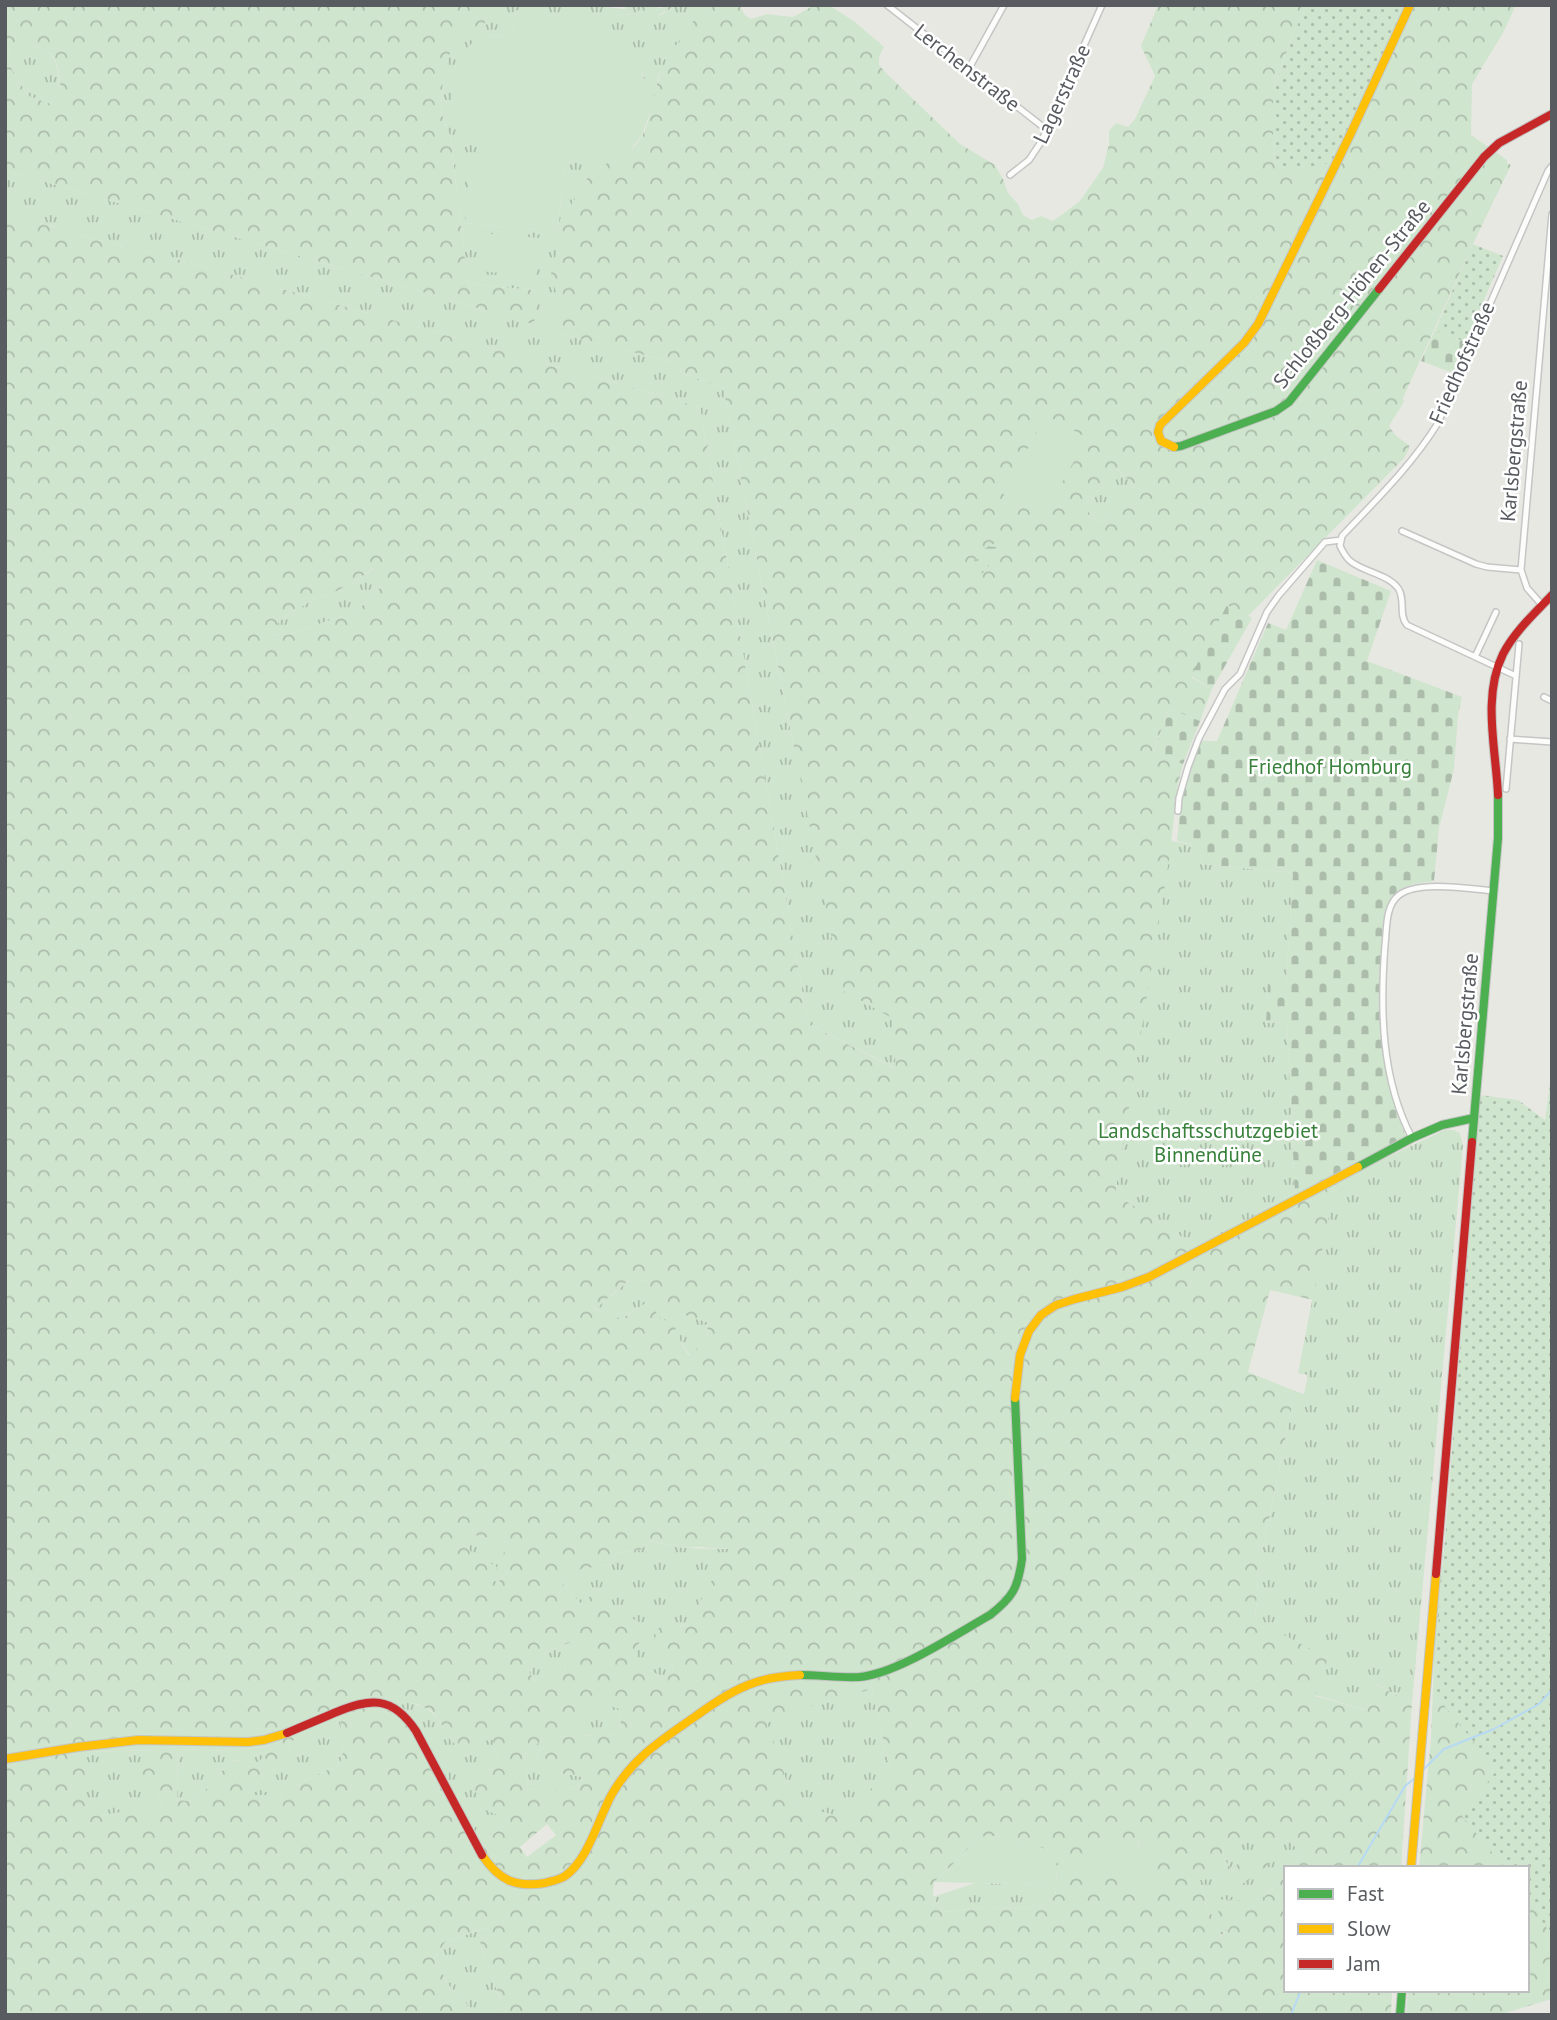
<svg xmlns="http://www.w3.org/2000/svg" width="1557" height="2020" font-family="'PT Sans',sans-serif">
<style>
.grass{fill:url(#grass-tufts);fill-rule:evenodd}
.forest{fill:url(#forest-crowns);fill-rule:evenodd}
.wetland{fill:url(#wetland-marsh)}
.cemetery{fill:url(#cemetery-stones)}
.park{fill:url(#park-dots)}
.pitch{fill:#d0e5ce}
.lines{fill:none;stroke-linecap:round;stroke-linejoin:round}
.stream{stroke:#b6d9f4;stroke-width:2}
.street-casing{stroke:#c5c5c5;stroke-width:8}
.fast-casing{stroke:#c4c5c3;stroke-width:10}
.slow-casing{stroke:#c4c5c3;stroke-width:10}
.jam-casing{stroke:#c4c5c3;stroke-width:10}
.street{stroke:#fcfcfb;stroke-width:5}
.fast{stroke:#4caf50;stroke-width:8}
.slow{stroke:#ffc107;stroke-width:8}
.jam{stroke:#c62828;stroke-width:8}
.labels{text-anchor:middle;stroke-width:5;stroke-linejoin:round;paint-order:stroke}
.street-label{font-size:21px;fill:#585c60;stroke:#fff}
.park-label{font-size:21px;fill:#37813b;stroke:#fff}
</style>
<defs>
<pattern id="grass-tufts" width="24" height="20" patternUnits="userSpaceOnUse" patternTransform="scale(1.75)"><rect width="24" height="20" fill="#d0e5ce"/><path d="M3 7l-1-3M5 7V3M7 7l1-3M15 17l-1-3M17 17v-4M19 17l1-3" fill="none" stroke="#acbdab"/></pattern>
<pattern id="forest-crowns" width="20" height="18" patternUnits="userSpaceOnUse" patternTransform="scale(1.75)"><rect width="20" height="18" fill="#d0e5ce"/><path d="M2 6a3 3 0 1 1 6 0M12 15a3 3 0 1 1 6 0" fill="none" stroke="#acbdab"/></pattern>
<pattern id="wetland-marsh" width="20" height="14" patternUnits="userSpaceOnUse" patternTransform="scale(1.75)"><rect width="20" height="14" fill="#d0e5ce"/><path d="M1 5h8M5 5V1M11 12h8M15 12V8" fill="none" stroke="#acbdab"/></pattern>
<pattern id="cemetery-stones" width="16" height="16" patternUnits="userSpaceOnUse" patternTransform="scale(1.75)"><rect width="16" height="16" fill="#d0e5ce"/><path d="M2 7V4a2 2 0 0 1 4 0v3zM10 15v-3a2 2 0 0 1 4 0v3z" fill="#acbdab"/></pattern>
<pattern id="park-dots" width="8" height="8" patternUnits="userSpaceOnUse" patternTransform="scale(1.75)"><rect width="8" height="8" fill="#d0e5ce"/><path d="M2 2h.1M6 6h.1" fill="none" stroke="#acbdab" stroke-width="1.8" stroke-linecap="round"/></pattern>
</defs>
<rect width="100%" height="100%" fill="#e8e8e3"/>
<path class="grass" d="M490 5H587L625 9 626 5H644L636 14 620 15V17L661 15 677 5H716L698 16 658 77 654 103 641 137 626 155 596 170 563 306C557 313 548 319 545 327L550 331 672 362 683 374 723 387 793 742 892 1017 897 1069 808 1024 700 407 162 255 89 238 5 212V170L532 324 531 290 468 284 450 135C447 128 443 121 442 114 438 89 449 53 457 30L484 25ZM515 11 601 40 643 74 647 104 638 133 457 124C445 83 453 66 479 35L512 36ZM564 165 558 232 465 223Z
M22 42C57 54 55 52 61 89L51 104 28 96 12 70 8 57 12 47Z
M1118 470 1135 486 1100 523 1083 507Z
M374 568 380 588 357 611 287 635 265 634 287 615 316 598 333 593 356 581Z
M1171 841 1194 845 1200 854 1202 864 1293 873 1286 983 1268 984 1266 1023 1287 1022 1295 1195 1199 1248 1115 1194Z
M1445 1130H1454L1460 1133 1463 1146 1412 1703 1375 1684 1366 1710 1315 1695 1255 1621 1259 1567 1295 1391 1304 1394 1308 1375 1298 1373 1335 1182Z
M631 1279 647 1281 655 1297 620 1320 595 1309Z
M666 1309 707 1322 708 1337 690 1356 678 1337 674 1325 656 1317V1310Z
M475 1535 507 1542 509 1569 497 1585 467 1549Z
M650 1541 683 1548 730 1549 687 1626 661 1624 669 1662 674 1667 671 1675H659L637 1665V1646L650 1628 580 1603 562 1583 569 1571 612 1564 617 1553 640 1550Z
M586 1638 566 1664 565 1672 548 1689 539 1687 529 1672C548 1651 558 1645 586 1638Z
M872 1689 892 1780 871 1806 840 1817 795 1806 765 1719Z
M396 1701C431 1705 435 1711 451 1741L493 1740 499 1766 467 1779 511 1821 482 1843Z
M601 1702 620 1709 621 1734 557 1737 540 1750 535 1760 547 1771 583 1777 578 1787 549 1791 528 1789 525 1754 545 1737Z
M340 1716 343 1752 340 1764 277 1795H246L264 1776 285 1760 290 1742Z
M273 1746 259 1762 229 1760 215 1783 189 1801 177 1800 178 1749 226 1751Z
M152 1750 154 1786 163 1806 86 1818 85 1752Z
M1278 1839 1290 1841 1301 1854 1300 1858 1291 1868H1286V1874L1260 1902 1219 1937 1209 1918 1200 1880 1215 1878 1245 1883 1236 1876 1223 1857 1224 1846 1228 1843Z
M975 1883 1057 1885 1055 1896 1037 1909 983 1908 943 1912 933 1897Z
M486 1928 480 1944 506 2015H471L466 2003 450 1987 434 1959 445 1942Z"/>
<path class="forest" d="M5 5H490L484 25 457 31C449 54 438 90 442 114 443 121 447 128 450 135L468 284 531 290 538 315 532 324 5 170ZM22 42C57 54 56 52 61 89L51 104 28 96 12 70 8 56 13 47Z
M644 5 662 8 665 5H677C660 15 639 27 620 18V15L636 14Z
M716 5H739L745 15 751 19 767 14 793 17 815 5H829L855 22 884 47 879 57V65L887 74 960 144 995 165 1004 181 1008 193 1018 204 1023 215 1032 220 1041 216 1053 221 1079 202 1103 168 1109 144V131L1116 123 1128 127 1135 119 1155 76 1141 46 1158 5H1307L1293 35 1273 90V140L1276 168 1356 124 1406 5H1516L1503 33 1472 84 1471 135 1507 160V163L1511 165 1473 244 1403 398 1404 402 1389 426 1395 435 1409 445V449L1404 458 1248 616 1227 606 1191 677 1212 689 1200 721 1169 709 1153 753 1183 764 1178 784 1169 860 1115 1194 1199 1248 1204 1253 1335 1182 1313 1300 1270 1290 1248 1372 1295 1391 1259 1567 1255 1620 1328 1658 1315 1696 1366 1710 1374 1684 1412 1703 1401 1868H1291L1300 1858 1301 1854 1290 1841 1278 1839 1271 1843H1228L1224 1846 1223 1857 1235 1875 1237 1864 1271 1854 1273 1861 1245 1883 1215 1878 1200 1880 1209 1918 1220 1937 1230 1928 1219 1915 1216 1899 1260 1902 1286 1874V1990H1392L1391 2015H506L480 1944 485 1928 445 1942 434 1959 450 1987 466 2003 471 2015H5V212L89 238 162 255 700 407 808 1024 896 1069 892 1018 842 990 723 387 683 374 672 362 550 331 545 327C548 319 557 313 563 306L550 278C559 245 567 193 595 171 612 158 630 157 642 136 651 119 653 98 658 80 661 67 688 25 698 16 703 12 711 9 716 5ZM1118 470 1135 486 1100 523 1083 507ZM373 568 380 588 357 611 287 635 266 634 287 615 316 598 333 593 356 581ZM630 1279 647 1281 655 1297 620 1320 595 1309ZM666 1309 707 1322 708 1337 689 1356 678 1337 674 1324 657 1317 656 1311ZM475 1535 507 1542 501 1562 509 1569 497 1584 494 1579 497 1567 467 1549ZM651 1541 683 1548 699 1547 729 1549 687 1626 661 1623 652 1645 666 1651 669 1662 674 1667 671 1675H659L637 1665V1646L650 1628 591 1596 580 1603 562 1583 569 1571 612 1564 617 1553 640 1550ZM585 1639 566 1664 565 1672 548 1688 539 1687 529 1672C546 1653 560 1643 585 1639ZM872 1689 892 1780 870 1789 871 1806 841 1816 795 1806 766 1719ZM397 1702 417 1704 432 1711 441 1723 451 1741 467 1752 478 1741 493 1740 499 1766 467 1778 486 1810 511 1821 483 1842 461 1810 417 1721ZM601 1703 620 1709 621 1734 557 1737 540 1750 535 1761 547 1771 583 1777 578 1787 549 1791 528 1789 525 1754 545 1737ZM340 1717 343 1752 340 1764 277 1795H246L264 1776 285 1760 290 1742ZM272 1746 259 1762 229 1760 215 1783 189 1801 177 1800 178 1749 226 1751ZM151 1750 136 1776 141 1787 154 1786 163 1806 86 1817V1752ZM547 1824 556 1835 527 1857 520 1847ZM996 1836 1050 1850C1058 1864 1058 1881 1055 1896L1037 1909 983 1908 943 1912 933 1897 934 1882 963 1855 977 1837ZM1138 1841 1139 1849 1160 1858 1143 1861 1144 1868 1058 1863 1103 1857Z
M1458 1422 1516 1868H1419L1431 1738 1435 1631Z
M1527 1881 1552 1913V1999L1498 2015H1406L1408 1990H1527Z"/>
<path class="wetland" d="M995 543 1002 550 982 574 974 573V560L984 549Z"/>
<path class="cemetery" d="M1435 330 1466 342 1453 373 1421 361Z
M1317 560 1391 591 1367 661 1462 697 1458 715 1454 769 1439 828 1434 881C1405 885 1391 887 1384 918 1380 969 1377 1019 1386 1069 1390 1092 1399 1115 1406 1137L1295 1195 1287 1022 1266 1023 1268 983H1286L1293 873 1202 864 1200 854 1194 845 1177 841 1181 800 1201 741H1217L1268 623 1286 630Z
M1227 605 1252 618 1212 689 1191 676Z
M1169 709 1200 721 1183 764 1153 754Z"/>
<path class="park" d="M1307 5H1406L1356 124 1337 158 1314 170 1276 168 1273 140V90L1293 35Z
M1473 244 1503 256 1466 342 1435 330Z
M1552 1070V1936L1527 1898V1868H1505L1462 1816 1497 1770 1433 1692 1480 1095 1518 1100 1545 1120Z"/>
<path class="pitch" d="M515 10 603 21 601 40 626 42C642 72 656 95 640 129 634 141 626 151 614 156 591 166 518 154 490 152 481 148 473 146 466 139 446 119 447 78 462 56 467 48 473 42 479 35L512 36Z
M471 156 564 165 558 232 465 223Z
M481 233 539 238 536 276 478 271Z
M1046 415 1087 438 1043 517 1003 494Z
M996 1836 1050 1850 1056 1860 1057 1885 934 1882 963 1855 977 1837Z
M1137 1840 1139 1848 1157 1845 1160 1858 1143 1862 1144 1868 1154 1867 1158 1887 1136 1891 1132 1870 1060 1879 1058 1863 1103 1857 1101 1843Z"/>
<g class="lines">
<path class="stream" d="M1421 1772 1444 1749 1494 1729 1539 1704 1552 1690
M1357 1868 1405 1786 1415 1778
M1291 2015 1301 1990"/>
<g class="street-casing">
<path id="street" d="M887 5 1047 130
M968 70 1004 5
M1010 175 1029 160 1041 142 1102 5
M1402 531 1476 564 1487 567 1521 570
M1542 605 1527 588 1521 570 1552 214
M1475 657 1496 612
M1516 676 1407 625C1398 615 1406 599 1398 588 1386 573 1362 572 1349 560 1345 556 1342 550 1340 546L1342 536C1376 500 1412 465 1438 423L1548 171 1552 166
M1544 697 1552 701
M1510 739 1552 742
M1506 789 1519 644
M1178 811 1179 798 1188 767 1199 738 1225 689 1240 674 1267 612 1279 595 1325 542 1341 540
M1412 1138C1381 1079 1380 1009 1385 945 1387 929 1385 906 1399 895 1419 880 1470 889 1494 891"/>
</g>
<g class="fast-casing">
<path id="fast" d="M1174 447 1181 446 1276 411 1289 402 1379 289
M1472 1142 1498 838V795
M1358 1167 1412 1138 1442 1125 1474 1118
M800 1675C820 1675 840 1678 859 1677 897 1674 956 1634 990 1615 1013 1597 1018 1588 1022 1559L1015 1398
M1400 2015 1402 1990"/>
</g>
<g class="slow-casing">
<path id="slow" d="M1174 447 1161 441 1158 432 1160 425 1244 343 1258 324 1351 133 1410 5
M1015 1398 1020 1355 1029 1331 1041 1315 1056 1305 1075 1299 1122 1287 1149 1277 1358 1167
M5 1759 78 1747 138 1740 248 1742 264 1740 287 1733
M482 1855C499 1880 515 1888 545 1883 552 1881 559 1880 565 1876 589 1859 598 1819 612 1794 633 1758 660 1741 693 1718 710 1706 728 1693 748 1685 764 1678 782 1676 800 1675
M1411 1868 1436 1574"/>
</g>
<g class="jam-casing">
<path id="jam" d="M1379 289 1484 157 1499 143 1552 114
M1498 795C1496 749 1482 697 1503 654 1515 631 1535 613 1552 595
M1436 1574 1472 1142
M287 1733C303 1726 318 1720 334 1713 370 1698 392 1695 416 1731L482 1855"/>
</g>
<use href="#street" class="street"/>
<use href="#fast" class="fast"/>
<use href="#slow" class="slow"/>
<use href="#jam" class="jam"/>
</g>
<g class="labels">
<g class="street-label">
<text transform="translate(967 68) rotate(38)" y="7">Lerchenstraße</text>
<text transform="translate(1062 94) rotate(-65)" y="7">Lagerstraße</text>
<text transform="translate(1352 294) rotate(-51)" y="7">Schloßberg-Höhen-Straße</text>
<text transform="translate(1462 363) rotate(-66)" y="7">Friedhofstraße</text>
<text transform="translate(1514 451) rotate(-85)" y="7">Karlsbergstraße</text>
<text transform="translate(1465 1024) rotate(-85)" y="7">Karlsbergstraße</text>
</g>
<g class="park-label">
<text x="1330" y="774">Friedhof Homburg</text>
<text x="1208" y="1138">Landschaftsschutzgebiet<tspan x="1208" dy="24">Binnendüne</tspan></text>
</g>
</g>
<rect width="1557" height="2020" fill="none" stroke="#585c60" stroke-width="14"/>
<rect x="1284" y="1866" width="245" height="126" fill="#ffffff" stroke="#bcbebf" stroke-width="2"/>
<rect x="1298" y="1889" width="35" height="10" fill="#4caf50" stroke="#bcbebf" stroke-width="2"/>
<text x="1347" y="1901" font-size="21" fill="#585c60">Fast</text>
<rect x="1298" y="1924" width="35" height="10" fill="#ffc107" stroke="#bcbebf" stroke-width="2"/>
<text x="1347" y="1936" font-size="21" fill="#585c60">Slow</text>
<rect x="1298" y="1959" width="35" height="10" fill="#c62828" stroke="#bcbebf" stroke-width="2"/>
<text x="1347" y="1971" font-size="21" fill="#585c60">Jam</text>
</svg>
